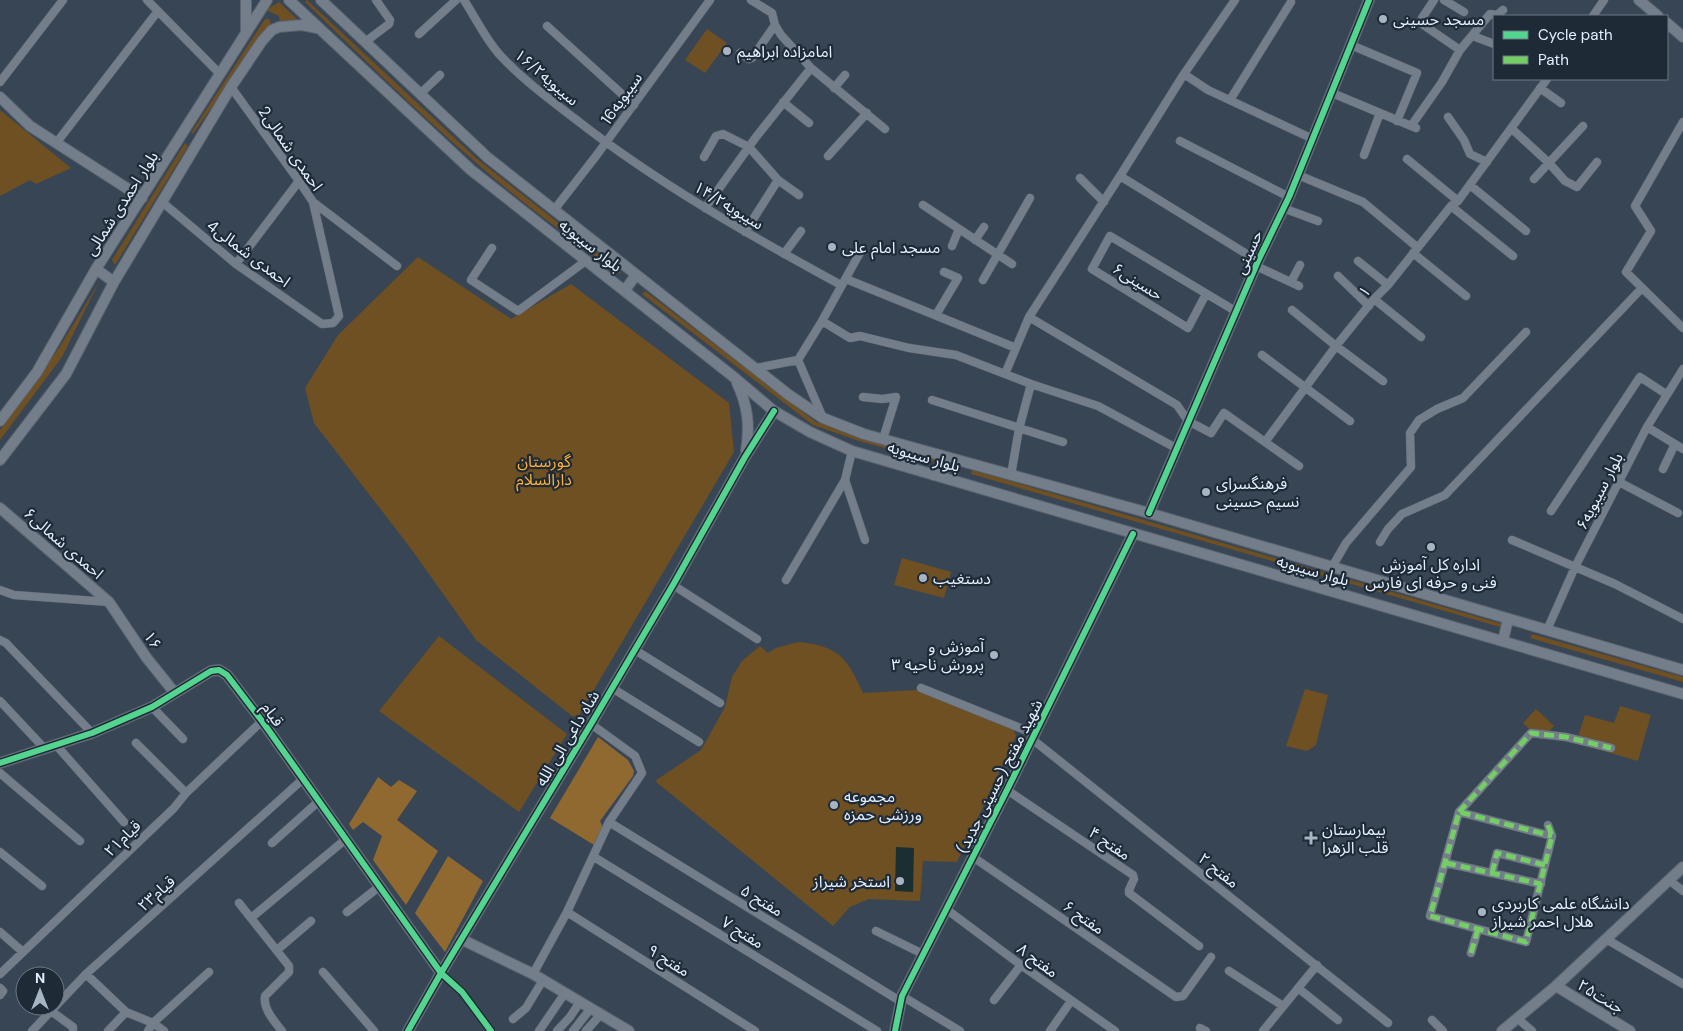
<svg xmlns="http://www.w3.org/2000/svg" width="1683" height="1031" font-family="'DM Sans','Noto Sans Arabic',sans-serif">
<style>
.green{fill:#6e5023}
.forest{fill:#8f6930}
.water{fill:#1c2f30}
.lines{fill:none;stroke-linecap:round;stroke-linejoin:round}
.street-casing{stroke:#58636f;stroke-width:9}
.secondary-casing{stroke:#58636f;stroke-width:12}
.street{stroke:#747e8a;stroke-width:8}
.secondary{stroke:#747e8a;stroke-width:10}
.quiet{stroke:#74ce65;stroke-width:5;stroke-dasharray:10 5;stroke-linecap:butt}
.cycleway-casing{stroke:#1f2a37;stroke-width:9}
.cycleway{stroke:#53d58f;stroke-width:6}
.poi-dot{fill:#a7b4c2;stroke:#1f2a37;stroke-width:2}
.labels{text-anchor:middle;stroke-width:4.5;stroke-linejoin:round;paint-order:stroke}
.poi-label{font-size:16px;fill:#e3effe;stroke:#1f2a37;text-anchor:start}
.street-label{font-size:16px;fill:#e3effe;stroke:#1f2a37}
.park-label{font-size:16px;fill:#feb032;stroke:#1f2a37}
</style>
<rect width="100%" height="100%" fill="#384554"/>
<path class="green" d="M307 0 476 158 621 272 620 274C570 238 519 201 473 160 415 110 360 55 305 2Z
M279 2 299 21 280 24 279 16 266 10Z
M265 19H269L271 23 193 134 191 133Z
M707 29 727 43 705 73 685 60Z
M0 110 71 168 36 184 30 180 0 196Z
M185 143 188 146 115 265 112 260Z
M418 257 511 319 571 284 729 403 734 452 578 717 572 716 476 640 409 546 314 423 305 388 338 335Z
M99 282 62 357 0 440V430L59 348Z
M645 291 816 422 942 460 940 463 859 441 813 425 642 294Z
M972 470 1502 624 1500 627 971 474Z
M902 558 951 572 944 598 894 585Z
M1532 634 1683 677V682L1530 638Z
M439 636 567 734 519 812 379 711Z
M798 642C838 646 847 657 863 693L917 690 1012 726 1016 736 957 862 923 861 920 901 869 899 850 907 833 926 655 781 701 750 725 707 732 677 742 661 760 646 768 653 776 648Z
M1305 689 1328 695 1316 745 1307 751 1286 746Z
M1620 706 1651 715 1638 761 1576 743 1585 715 1614 723Z
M1536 709 1554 726 1541 740 1523 723Z"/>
<path class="forest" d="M598 737 628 760 634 771 633 776 600 821 603 828 594 845 550 818Z
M378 777 391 787 399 780 417 791 397 820 438 851 406 905 373 860 382 836 363 822 353 830 349 824Z
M448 856 483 881 445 952 415 913Z"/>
<path class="water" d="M896 847 914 848 913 892 895 891Z"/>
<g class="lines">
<g class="street-casing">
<path id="street" d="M147 0 220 74
M464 0C475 17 485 38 499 54 522 79 548 98 574 118 657 183 749 235 841 285
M751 0 772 13 775 25 781 35 811 68 885 129
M1434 0 1422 18V24L1460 50
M1444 0 1464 12
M1593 16 1604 0
M547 26 634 105
M419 34 456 0
M1473 36 1494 44
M365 42 389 24 390 20 376 0
M1351 45 1417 73 1397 121
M740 53 749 59 752 58 775 25
M1184 74 1208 90 1313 139
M0 82 63 0
M834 88 845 75
M1540 88 1561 103
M1332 93 1416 128
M420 94 440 75
M1230 100 1291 2
M783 102 809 123
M1448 117 1464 140 1470 154 1487 162
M1683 122 1635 206 1651 231 1626 272 1683 328
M1411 126 1442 82 1460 50 1490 14 1497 15 1503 10
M1511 128 1549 163 1565 181 1577 187 1597 162
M1180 141 1289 197
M57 142 158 11
M1364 155 1380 113
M828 156 867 113
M704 157 716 136 723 134 749 147 778 180 799 195
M1407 159 1458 201
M1298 175 1363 202 1417 247
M1120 176 1258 261
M1080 178 1104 202
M1534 179 1583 126
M1470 185 1526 231
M162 202 236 264 322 324 333 323 339 316 313 202 299 181 231 87
M313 202 397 266
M923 205 1012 264
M1451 206 1513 256
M705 208 756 137 811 68
M1283 208 1318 221
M554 210 596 156 710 0
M745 232 778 180
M975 240 984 227
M952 246 959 229
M492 248 471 280 518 311 587 260
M1413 253 1466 296
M784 254 801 231
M1358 261 1388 285
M236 264 299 181
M1256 266 1299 286
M1338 276 1369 306
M846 279 1016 348
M983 280 1030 198
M1291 282 1300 265
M1206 294 1188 328 1092 269 1110 236 1237 312
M1374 299 1421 337
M1292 310 1336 346 1383 381
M936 315 958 278 944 272
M1029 317 1177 405 1188 421 1211 433 1224 413 1299 466
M822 321 850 338 860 336 909 348 956 355 1031 384 1098 406 1176 448
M1262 355 1350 421
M798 360 822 321 862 249
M798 360 823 418
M756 368 798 360
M1005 374 1029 317 1120 176 1184 74 1235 0
M863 397 882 399 896 397 883 439
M932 400 1063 442
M1647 427 1683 449
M1265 442 1336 346 1374 299 1388 285 1451 206 1458 201 1547 79
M1663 469 1675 444
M1011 475 1019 429 1031 384
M845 480 865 540
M1619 482 1678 513
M1551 511 1640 377 1666 394
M1512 540 1615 584 1683 619
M1380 542 1388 529 1402 514 1445 495 1642 288
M1332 567 1346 543 1411 467 1410 433 1419 420 1437 409 1463 398 1526 332
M786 580 845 480 852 451
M673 585 757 639
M0 590 14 595 109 602
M1547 630 1575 567 1647 427 1683 369
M0 640 6 643 92 733
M635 650 720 703
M612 688 699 742
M921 688 1035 734
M0 701 45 749
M152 707 183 739
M1032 739 1388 1023
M136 743 186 793
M56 745 124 822
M0 773 80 841
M1007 790 1133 875 1134 879 1129 890V893L1199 946
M1459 812 1531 733 1566 737 1611 748
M609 822 900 1001
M1548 825 1552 836 1526 942 1430 916 1459 812 1552 836
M272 843 319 801
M0 852 42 886
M594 857 877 1031
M973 857 1176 997 1183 996 1211 957
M1446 863 1541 884
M1492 873 1497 853 1545 865
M1669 880 1683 891
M239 903 289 966V972L265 996C263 1009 274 1021 282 1031
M946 909 1021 965 1115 1031
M347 912 380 886
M567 912 755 1031
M251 918 346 839
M876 931 923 954
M0 932 23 952
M1606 939 1683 984
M277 950 311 921
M1471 953 1478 929
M1229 971 1283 1006
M323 972 374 1031
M441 973 462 992 491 1031
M0 974 174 808 186 793 262 721
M86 974 126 1012 153 1023 164 1031
M533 974 567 912 609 822 642 773 635 756 591 724
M0 988 3 991 0 995
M1298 988 1338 1020
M55 990 63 998
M902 996 960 1031
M994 1000 1021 965
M51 1011 73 1027V1031
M1517 1018 1532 1031
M513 1019 526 1008 543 980
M1432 1020 1443 1031
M1200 1028 1206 1031
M32 1031 86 974 303 779
M108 1031 126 1012
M148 1031 153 1023 209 972
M539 1031 565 993
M557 1031 570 1017 580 1002
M573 1031 591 1008
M586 1031 601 1014
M1050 1031 1071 1001
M1263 1031 1317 965"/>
</g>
<g class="secondary-casing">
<path id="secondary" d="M289 0 471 170 735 378 774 411 810 432 852 451 1683 694
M321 0 487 157 789 395 823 418 864 434 1149 513 1683 670
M1639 0 1658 16
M1667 23 1683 37
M246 30V0
M0 97 30 126 142 198
M96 269 114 282
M625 290 636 275
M737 383C748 406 750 426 746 451
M0 421 37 372 96 269 267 0
M0 460 66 374 114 282 231 87 262 41 272 30 279 27 302 25 317 28
M933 475 942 473C947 467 946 464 943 457
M0 508 109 602 146 657 174 692
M1149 513 1258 261 1289 197 1369 0
M1503 641 1508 619
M0 763 92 733 152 707 211 671 219 670 227 675 262 721 441 973
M461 939 533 974 629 1031
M1556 986 1630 1031
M408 1031 441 973 591 724 673 585 745 457 774 411
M895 1031 902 996 1007 790 1133 534
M1502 1031 1556 986 1683 867"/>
</g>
<use href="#street" class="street"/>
<use href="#secondary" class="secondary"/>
<path class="quiet" d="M1459 812 1531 733 1566 737 1611 748
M1548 825 1552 836 1526 942 1430 916 1459 812 1552 836
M1446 863 1541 884
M1492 873 1497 853 1545 865
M1471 953 1478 929"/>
<g class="cycleway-casing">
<path id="cycleway" d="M1149 513 1258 261 1289 197 1369 0
M0 763 92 733 152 707 211 671 219 670 227 675 262 721 441 973 462 992 491 1031
M408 1031 441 973 591 724 673 585 745 457 774 411
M895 1031 902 996 1007 790 1133 534"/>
</g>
<use href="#cycleway" class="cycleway"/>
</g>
<g class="poi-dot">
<circle cx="1383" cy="19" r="5"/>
<circle cx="727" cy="51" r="5"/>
<circle cx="832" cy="247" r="5"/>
<circle cx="1206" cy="492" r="5"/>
<circle cx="1431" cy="547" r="5"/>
<circle cx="923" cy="578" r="5"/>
<circle cx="994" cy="655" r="5"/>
<circle cx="834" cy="805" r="5"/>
<path d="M1308.5 830.5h5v5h5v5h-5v5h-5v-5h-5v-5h5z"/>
<circle cx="900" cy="881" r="5"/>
<circle cx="1482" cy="912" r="5"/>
</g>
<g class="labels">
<g class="poi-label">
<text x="1393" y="25">مسجد حسینی</text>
<text x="737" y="57">امامزاده ابراهیم</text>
<text x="842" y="253">مسجد امام علی</text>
<text x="1216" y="489">فرهنگسرای<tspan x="1216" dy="18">نسیم حسینی</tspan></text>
<text x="1431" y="570" text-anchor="middle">اداره کل آموزش<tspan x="1431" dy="18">فنی و حرفه ای فارس</tspan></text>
<text x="933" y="584">دستغیب</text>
<text x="984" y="652" text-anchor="end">آموزش و<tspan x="984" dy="18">پرورش ناحیه ۳</tspan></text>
<text x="844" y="802">مجموعه<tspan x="844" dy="18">ورزشی حمزه</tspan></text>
<text x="1322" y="835">بیمارستان<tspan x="1322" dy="18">قلب الزهرا</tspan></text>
<text x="890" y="887" text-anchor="end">استخر شیراز</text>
<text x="1492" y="909">دانشگاه علمی کاربردی<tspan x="1492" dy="18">هلال احمر شیراز</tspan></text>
</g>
<g class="street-label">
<text transform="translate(547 77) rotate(40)" y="6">سیبویه۱۶/۲</text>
<text transform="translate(621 98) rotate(-55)" y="6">سیبویه16</text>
<text transform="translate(291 148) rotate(55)" y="6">2احمدی شمالی</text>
<text transform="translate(121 203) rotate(-57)" y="6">بلوار احمدی شمالی</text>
<text transform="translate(729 205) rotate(31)" y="6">سیبویه۱۴/۲</text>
<text transform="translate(591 245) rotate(38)" y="6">بلوار سیبویه</text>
<text transform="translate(1248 252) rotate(-66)" y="6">حسینی</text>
<text transform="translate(249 253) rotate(37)" y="6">4احمدی شمالی</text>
<text transform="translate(1138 281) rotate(32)" y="6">حسینی۶</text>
<text transform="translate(1364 291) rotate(-49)" y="6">۱</text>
<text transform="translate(924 456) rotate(16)" y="6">بلوار سیبویه</text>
<text transform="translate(1599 491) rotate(-63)" y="6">۶بلوار سیبویه</text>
<text transform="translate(64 543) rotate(41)" y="6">احمدی شمالی۶</text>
<text transform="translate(1313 570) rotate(16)" y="6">بلوار سیبویه</text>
<text transform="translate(153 640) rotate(56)" y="6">۱۶</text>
<text transform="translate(273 714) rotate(54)" y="6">قیام</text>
<text transform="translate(567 738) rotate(-59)" y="6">شاه داعی الی الله</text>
<text transform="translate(999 776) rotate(-63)" y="6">شهید مفتح (حسینی جدید)</text>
<text transform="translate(122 838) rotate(-44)" y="6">قیام۲۱</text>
<text transform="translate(1110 843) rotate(34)" y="6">مفتح ۴</text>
<text transform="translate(1219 870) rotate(38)" y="6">مفتح ۲</text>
<text transform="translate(156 893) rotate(-42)" y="6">قیام۲۳</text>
<text transform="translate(762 900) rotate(31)" y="6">مفتح ۵</text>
<text transform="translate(1084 917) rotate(35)" y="6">مفتح ۶</text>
<text transform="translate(743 932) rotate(32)" y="6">مفتح ۷</text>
<text transform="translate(669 960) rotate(32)" y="6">مفتح ۹</text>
<text transform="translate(1038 960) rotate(36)" y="6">مفتح ۸</text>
<text transform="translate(1601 996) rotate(31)" y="6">جنت۲۵</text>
</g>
<g class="park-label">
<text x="544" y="467">گورستان<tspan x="544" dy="18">دارالسلام</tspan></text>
</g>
</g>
<rect x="1493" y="15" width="175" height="65" fill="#1f2a37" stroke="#6d7987"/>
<rect x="1503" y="31" width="25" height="8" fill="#53d58f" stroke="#6d7987"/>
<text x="1538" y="40" font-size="15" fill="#e3effe">Cycle path</text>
<rect x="1503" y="56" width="25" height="8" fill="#74ce65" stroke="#6d7987"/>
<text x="1538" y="65" font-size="15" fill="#e3effe">Path</text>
<g transform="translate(40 991)"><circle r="24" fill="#1f2a37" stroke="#6d7987"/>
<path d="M0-4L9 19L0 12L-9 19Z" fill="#a7b4c2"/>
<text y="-8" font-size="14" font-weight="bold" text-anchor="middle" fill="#e3effe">N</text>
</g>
</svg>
